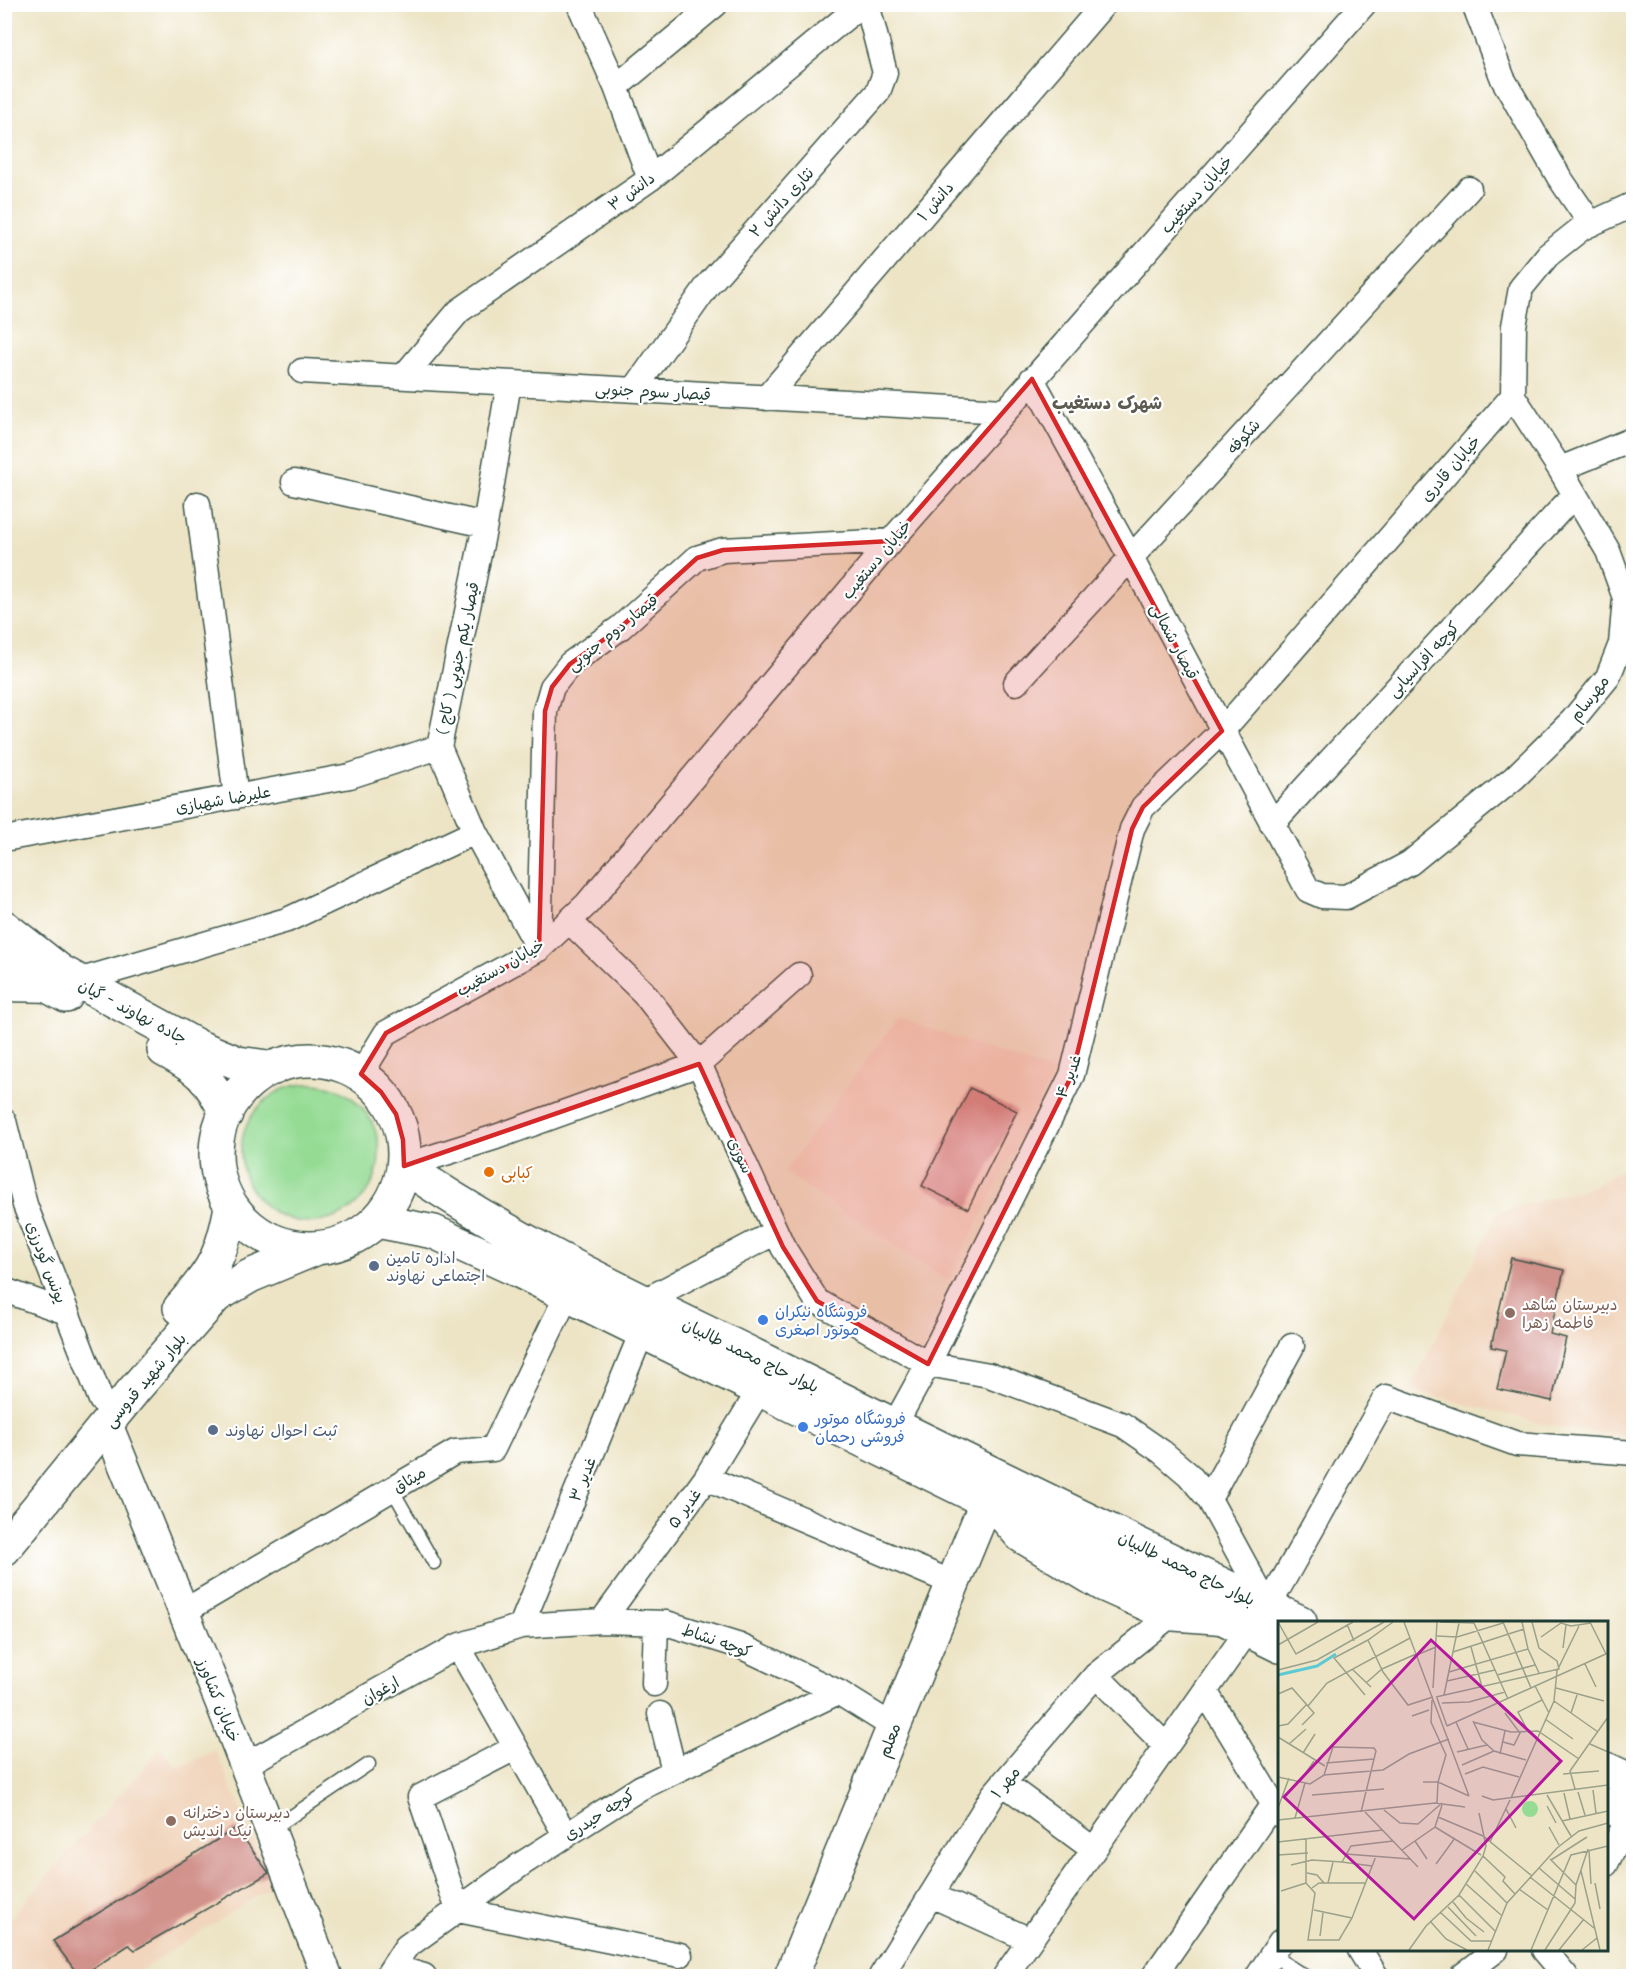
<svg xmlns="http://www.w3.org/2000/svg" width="1638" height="1981" font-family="Mali,'Playpen Sans Arabic',sans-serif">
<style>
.built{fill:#f1d5bd}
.green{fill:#95db94;stroke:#5a8c64;stroke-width:1.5}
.building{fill:#d2928c}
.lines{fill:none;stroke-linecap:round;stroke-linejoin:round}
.service-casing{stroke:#3e564a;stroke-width:15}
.minor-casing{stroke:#3e564a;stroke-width:27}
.tertiary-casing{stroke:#3e564a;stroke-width:33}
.secondary-casing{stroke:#3e564a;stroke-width:36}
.service{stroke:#fff;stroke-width:12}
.minor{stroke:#fff;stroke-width:24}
.tertiary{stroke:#fff;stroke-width:30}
.secondary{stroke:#fff;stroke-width:33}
.marked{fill:#d62828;fill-opacity:0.2;stroke:#d62828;stroke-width:4.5;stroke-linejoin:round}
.food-dot{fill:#e8710a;stroke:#fff;stroke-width:2}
.service-dot{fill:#5c6f8a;stroke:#fff;stroke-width:2}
.education-dot{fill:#8d6e63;stroke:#fff;stroke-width:2}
.shop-dot{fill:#3f7fe0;stroke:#fff;stroke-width:2}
.labels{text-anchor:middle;stroke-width:4.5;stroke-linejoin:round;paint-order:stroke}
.street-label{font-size:16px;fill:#1f3d34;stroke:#fff}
.food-label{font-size:16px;fill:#c56008;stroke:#fff;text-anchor:start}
.service-label{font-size:16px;fill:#4e5e75;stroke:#fff;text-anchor:start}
.education-label{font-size:16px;fill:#785e54;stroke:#fff;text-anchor:start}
.shop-label{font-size:16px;fill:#366cbe;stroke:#fff;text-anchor:start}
.neighbourhood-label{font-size:18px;font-weight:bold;fill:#5e5b53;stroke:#fff}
.inset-river{fill:none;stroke:#5dc9d5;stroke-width:3}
.inset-road{fill:none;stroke:#9ba18b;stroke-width:1.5}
.view{fill:#b5179e;fill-opacity:0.15;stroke:#b5179e;stroke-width:3}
.inset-edge{fill:none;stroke:#1f3d34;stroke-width:3}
</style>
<rect width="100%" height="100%" fill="#fff"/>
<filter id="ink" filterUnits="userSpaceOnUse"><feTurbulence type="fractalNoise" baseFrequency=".0167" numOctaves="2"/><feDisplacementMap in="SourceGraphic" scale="12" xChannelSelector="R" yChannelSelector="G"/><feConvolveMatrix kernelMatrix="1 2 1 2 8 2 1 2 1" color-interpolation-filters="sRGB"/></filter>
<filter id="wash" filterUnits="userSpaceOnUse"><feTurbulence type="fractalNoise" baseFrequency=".008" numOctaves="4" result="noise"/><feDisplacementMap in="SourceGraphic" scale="24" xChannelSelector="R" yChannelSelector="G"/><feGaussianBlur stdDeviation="1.35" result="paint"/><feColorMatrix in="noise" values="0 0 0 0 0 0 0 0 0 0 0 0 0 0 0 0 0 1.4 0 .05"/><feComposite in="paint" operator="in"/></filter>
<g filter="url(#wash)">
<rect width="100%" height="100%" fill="#ede4c5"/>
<path class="built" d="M898 1018 1054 1072 948 1281 784 1172Z
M1633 1162V1437L1561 1428 1410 1390 1498 1212 1594 1186Z
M160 1749 178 1768 215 1750 274 1885 131 1976H25L5 1970 4 1925Z"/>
<path class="green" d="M241 1153a69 69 0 1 1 138 0a69 69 0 1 1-138 0Z"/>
<g id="blocks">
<path class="building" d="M970 1088 1017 1111 968 1209 922 1186Z
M1511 1258 1564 1270 1550 1334 1566 1338 1552 1401 1497 1389 1506 1350 1491 1347Z
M236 1828 269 1873 135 1950 129 1945 80 1977 53 1941Z"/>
</g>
</g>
<g filter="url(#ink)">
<use href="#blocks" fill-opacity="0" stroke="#3e564a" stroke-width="1.5"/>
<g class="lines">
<g class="service-casing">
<path id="service" d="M392 1489 434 1563
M271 1830 369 1764
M1272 1955 1305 1976"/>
</g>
<g class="minor-casing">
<path id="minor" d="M579 4 616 87 650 179
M1474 4 1503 79 1559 177 1591 224
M616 87 716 4
M302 371 1004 411
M403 377 459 311 650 179 862 4
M1032 379 1131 558 1308 890 1322 896 1346 897 1410 863 1514 778 1572 721 1608 677 1621 644 1625 598 1608 551 1560 469 1513 396
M509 383 485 525 439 747 475 832 538 947
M634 390 708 285 878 92 885 73 867 4
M766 398 1104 4
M1560 469 1634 439
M294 482 485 525
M198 504 236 797
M1016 683 1469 189
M1272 824 1574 495
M4 839 350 776 439 747
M569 921 643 992 699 1064 783 1247 817 1301 928 1364 989 1375 1123 1425 1162 1452 1189 1475 1209 1499 1268 1607
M539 949 545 711 552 687 570 664 621 627 697 558 723 550 891 541
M4 989 56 990 78 981 287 920 475 832
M361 1074 386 1033 539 949 587 904 891 541 1364 4
M4 1121 25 1205 101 1400
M404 1166 496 1137 699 1064 799 975
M4 1290 66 1312
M644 1301 776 1232
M894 1426 928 1364 1072 1075 1132 829 1143 807 1222 731 1513 396 1514 326 1521 288 1548 255 1582 228 1634 204
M706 1478 953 1583
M1209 1499 1292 1346
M992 1509 1018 1539 1100 1588 1167 1618 1221 1622
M1268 1607 1386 1397 1517 1444 1634 1453
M183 1612 455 1452 493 1449 567 1295
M602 1621 706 1478 759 1391
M521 1626 642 1332
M458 1646 566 1836
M1096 1675 1166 1746
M654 1684 656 1623
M1205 1691 1280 1815
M660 1714 674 1771
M515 1748 420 1797 458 1910 680 1955
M245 1765 458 1646 521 1626 602 1621 666 1623 740 1646 838 1692 894 1727
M1003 1783 1093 1849
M1606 1864 1629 1816
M931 1895 1030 1940
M1360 1950 1376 1976
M1544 1950 1566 1976
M393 1967 424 1976
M387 1976 406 1947 523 1863 640 1788 838 1692
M881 1976 993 1795 1096 1675 1167 1618
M1005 1976 1248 1630
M1154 1976 1273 1804
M1258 1976 1280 1942
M1462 1976 1496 1950"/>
</g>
<g class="tertiary-casing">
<path id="tertiary" d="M107 1424 220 1701 327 1976"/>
</g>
<g class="secondary-casing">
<path id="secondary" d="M4 927 60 971 199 1047 238 1063 274 1068
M4 962 66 996
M164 1050C197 1068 211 1078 226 1114
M216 1154a94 94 0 1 1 188 0a94 94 0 1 1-188 0Z
M404 1166C514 1242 635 1297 755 1356 936 1447 1118 1535 1300 1622
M377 1221 434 1232 519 1271 1280 1646
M180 1308C213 1271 222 1256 231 1207
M4 1549 134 1390 216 1296 250 1276 315 1249
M1606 1769 1634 1782
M1606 1805 1634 1818
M791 1976 986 1503"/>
</g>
<use href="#service" class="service"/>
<use href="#minor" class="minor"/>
<use href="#tertiary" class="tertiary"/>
<use href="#secondary" class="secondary"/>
</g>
</g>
<path class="marked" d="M1032 379 1222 731 1143 807 1132 829 1072 1075 928 1364 817 1301 783 1247 699 1064 404 1166 403 1140 396 1114 381 1092 361 1074 386 1033 539 949 545 711 552 687 570 664 621 627 697 558 723 550 891 541Z"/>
<circle class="food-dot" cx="489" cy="1172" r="6"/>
<g class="service-dot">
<circle cx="374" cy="1266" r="6"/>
<circle cx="213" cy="1430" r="6"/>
</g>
<g class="education-dot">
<circle cx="1510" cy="1313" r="6"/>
<circle cx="171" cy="1821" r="6"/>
</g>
<g class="shop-dot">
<circle cx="763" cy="1320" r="6"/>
<circle cx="803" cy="1427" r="6"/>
</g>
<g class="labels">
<g class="street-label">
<text transform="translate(631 191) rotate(-36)" y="6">دانش ۳</text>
<text transform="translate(1196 194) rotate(-48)" y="6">خیابان دستغیب</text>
<text transform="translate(935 201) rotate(-49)" y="6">دانش ۱</text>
<text transform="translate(781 202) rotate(-48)" y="6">نثاری دانش ۲</text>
<text transform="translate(653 391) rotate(3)" y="6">قیصار سوم جنوبی</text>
<text transform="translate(1243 436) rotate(-48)" y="6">شکوفه</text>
<text transform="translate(1450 468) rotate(-49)" y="6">خیابان قادری</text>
<text transform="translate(876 559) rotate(-50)" y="6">خیابان دستغیب</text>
<text transform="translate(612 632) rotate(-39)" y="6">قیصار دوم جنوبی</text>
<text transform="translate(1175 641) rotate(62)" y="6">قیصار شمالی</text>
<text transform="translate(457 658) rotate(-78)" y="6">قیصار یکم جنوبی ( کاج )</text>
<text transform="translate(1423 659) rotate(-47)" y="6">کوچه افراسیابی</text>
<text transform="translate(1589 698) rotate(-52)" y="6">مهرسام</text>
<text transform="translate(223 799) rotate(-10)" y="6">علیرضا شهبازی</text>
<text transform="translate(500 967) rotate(-30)" y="6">خیابان دستغیب</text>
<text transform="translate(133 1011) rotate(28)" y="6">جاده نهاوند - گیان</text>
<text transform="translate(1068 1076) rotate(-69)" y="6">غدیر ۴</text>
<text transform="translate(741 1155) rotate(65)" y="6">سوری</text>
<text transform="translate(47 1262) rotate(69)" y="6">یونس گودرزی</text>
<text transform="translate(751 1355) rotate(26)" y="6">بلوار حاج محمد طالبیان</text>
<text transform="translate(145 1380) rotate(-50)" y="6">بلوار شهید قدوسی</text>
<text transform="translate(409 1479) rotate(-30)" y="6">میثاق</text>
<text transform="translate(582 1479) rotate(-68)" y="6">غدیر ۳</text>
<text transform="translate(684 1508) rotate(-54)" y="6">غدیر ۵</text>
<text transform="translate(1187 1568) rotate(26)" y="6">بلوار حاج محمد طالبیان</text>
<text transform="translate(717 1640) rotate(19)" y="6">کوچه نشاط</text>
<text transform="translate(380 1690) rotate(-29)" y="6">ارغوان</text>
<text transform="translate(219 1700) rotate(68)" y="6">خیابان کشاورز</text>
<text transform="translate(889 1740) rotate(-68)" y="6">معلم</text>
<text transform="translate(1005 1782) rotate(-51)" y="6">مهر ۱</text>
<text transform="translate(599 1814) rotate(-33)" y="6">کوچه حیدری</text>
</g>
<g class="food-label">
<text x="501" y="1178">کبابی</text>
</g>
<g class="service-label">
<text x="386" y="1263">اداره تامین<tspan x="386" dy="18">اجتماعی نهاوند</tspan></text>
<text x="225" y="1436">ثبت احوال نهاوند</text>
</g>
<g class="education-label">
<text x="1522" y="1310">دبیرستان شاهد<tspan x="1522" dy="18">فاطمه زهرا</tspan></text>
<text x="183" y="1818">دبیرستان دخترانه<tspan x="183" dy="18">نیک اندیش</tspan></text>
</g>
<g class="shop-label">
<text x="775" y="1317">فروشگاه نیکران<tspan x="775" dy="18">موتور اصغری</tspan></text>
<text x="815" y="1424">فروشگاه موتور<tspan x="815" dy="18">فروشی رحمان</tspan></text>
</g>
<g class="neighbourhood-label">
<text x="1107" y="409">شهرک دستغیب</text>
</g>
</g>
<g transform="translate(1278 1621)">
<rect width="330" height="330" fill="#ede4c5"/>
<path d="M244 188a8 8 0 1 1 16 0a8 8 0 1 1-16 0Z" fill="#95db94"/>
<path class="inset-river" d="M0 54 39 45 58 33"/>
<path class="inset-road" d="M0 1 18 33 75 1M126 1 191 175M162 1 196 2 230 78M225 1 253 67M244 1 250 28 261 52M312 1 328 33M69 3 76 20M159 15 179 16 225 2M263 16 283 2 293 5 313 2M90 19 105 51 130 84 155 76M0 24 40 1M193 26 204 66M285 27 288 4M175 31 246 8M141 33 158 26M307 43 318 66M74 48 93 66M0 49 39 39 106 1M171 51 250 28M219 54 257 44M169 60 217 49M88 62 104 48 138 33M257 65 271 92M155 67 159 1M278 67 326 80M0 73 14 67 36 92 24 104M87 74 56 37 90 19 115 1M166 74 181 2M158 76 281 48 279 40 261 27 254 1M159 77 169 105M154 79 153 101 168 134 160 161 159 182M276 80 320 111M164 82 191 81 227 71M30 85 49 62 132 17M293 92 299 74M134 95 151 89M267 98 295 118M195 100 204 119 216 130 248 139M178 101 190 128M195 101 233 111 260 110 301 138M0 105 10 103 29 83M169 105 330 32M251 112 240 91 264 79M0 116 47 145M225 121 236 124 242 112 227 92M11 123 28 108M312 123 330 131M179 131 209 124M25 132 37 113M222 133 227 110M48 142 96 138M184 144 216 130M187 153 205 146 241 156M285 153 321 150M46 154 55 126 96 127 98 130 83 191M0 156 32 163 46 154 105 149 131 133 171 118M22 160 36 140M145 161H160L191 175M297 168 292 150 330 96M315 169 318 192M300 171 307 194M286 172 292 198M34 174 106 168M269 174 293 215M204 175 215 179 330 164M233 177 276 80 279 50 301 5M269 185 278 202M0 187 11 157M228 188 238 207M106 189 122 202 140 203 164 182M87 191 140 246M160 196 205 215 254 255M17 197 27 162M0 199 157 182 187 186M284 200 330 190M157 206 203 234M271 206 281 224M28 218V262L37 272 30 319H61L74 297 98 235M137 220 149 238M0 221 105 209M212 221 232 179M124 229 157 206 164 184M311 230 313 263M68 233 132 238M0 234 30 232M205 235 227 256 225 260 237 273M272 238 298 264M273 239 309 216M64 241 94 245M158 243 177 217M13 244 34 239 64 241 73 225 115 220M261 247 297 278M197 250 229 282M303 250 322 329M29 252 39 254 46 262M252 256 316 307M50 262 55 241M317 262 322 288M188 263 223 294M34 267 41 262H88M241 268 270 289M3 270 28 262M181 274 217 310M175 281 188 297 206 311M170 286 198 315M36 289 74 297M162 291 193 320H213M152 300 168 318 189 329M42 315 45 292M131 329 148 305 181 274 205 235 208 225 201 192M210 329 229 282 279 227 301 210 330 202M253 329 293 234 330 225M267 329 297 282 298 264 310 228M281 329 306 298M304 329 319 317"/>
<path class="view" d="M153 19 283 140 136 298 6 176Z"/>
<rect width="330" height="330" class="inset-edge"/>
</g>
<rect width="1638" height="1981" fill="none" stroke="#fff" stroke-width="24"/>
</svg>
